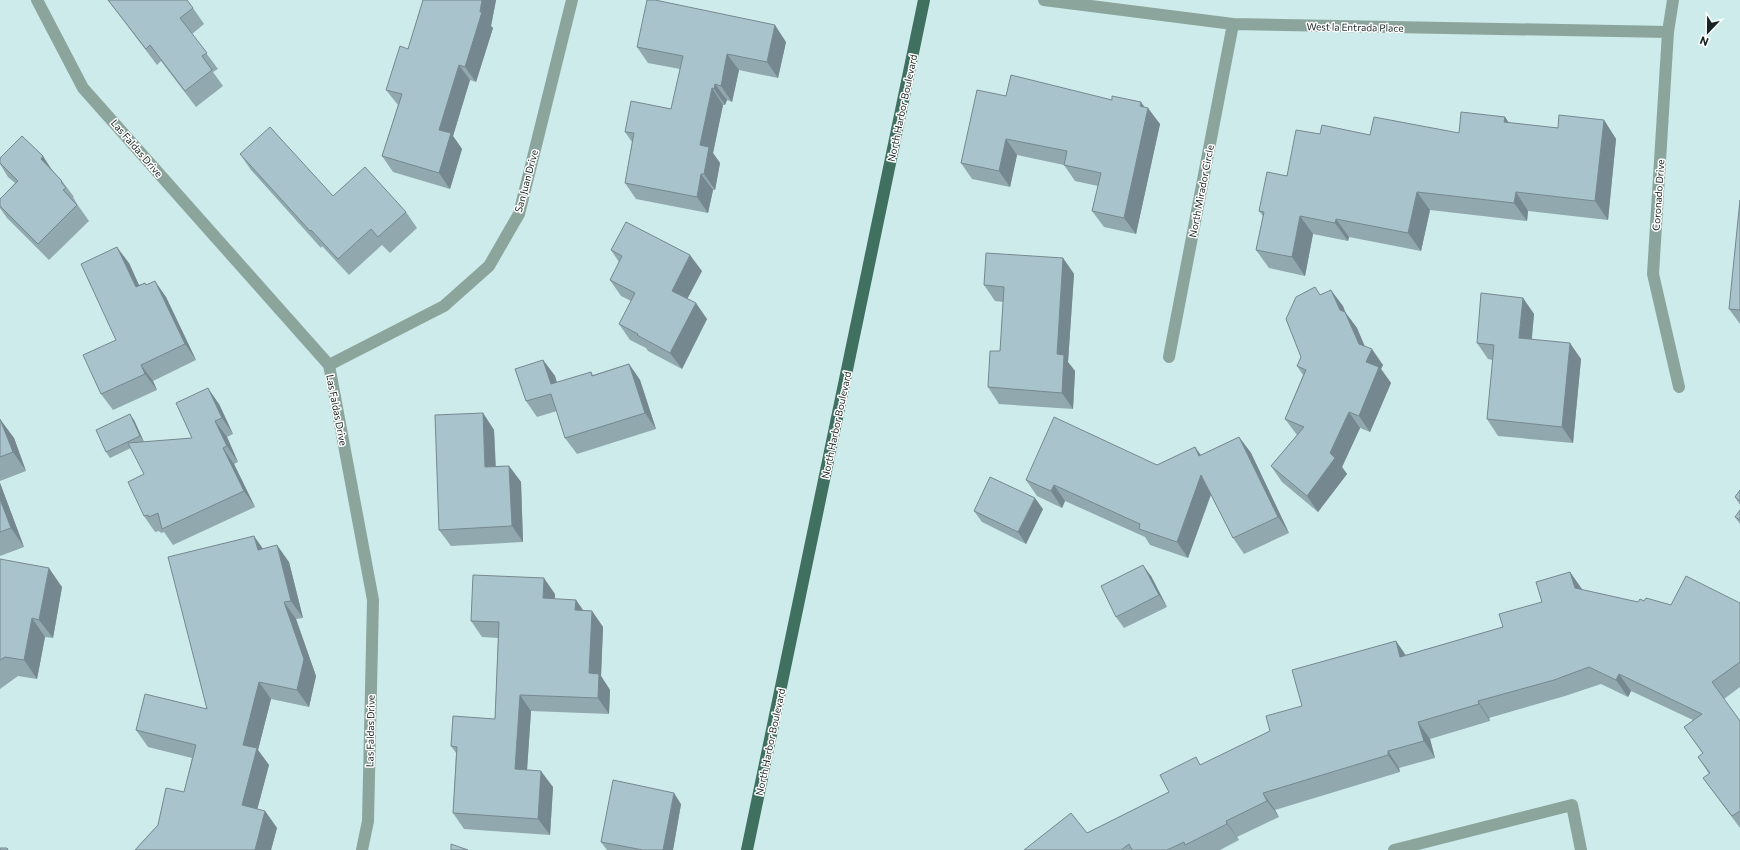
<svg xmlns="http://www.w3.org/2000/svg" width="1740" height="850" font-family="Commissioner,sans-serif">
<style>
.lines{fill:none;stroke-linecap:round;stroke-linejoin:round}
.street{stroke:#8ca59c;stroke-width:12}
.primary{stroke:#3f7060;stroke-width:12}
.wall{fill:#91a8af}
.shaded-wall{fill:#76888f}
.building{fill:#a9c3cc;stroke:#76888f}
.labels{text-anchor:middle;stroke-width:3;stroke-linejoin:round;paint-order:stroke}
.street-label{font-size:10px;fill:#172222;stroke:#fff}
</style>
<rect width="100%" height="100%" fill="#cdebeb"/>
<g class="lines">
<path class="street" d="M37 0 83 88 329 365 373 600 368 821 362 850
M1044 0 1233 24 1668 32
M1673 0 1668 32 1653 274 1679 387
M1169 357 1233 24
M329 365 444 306 489 266 519 214 572 0
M1394 850 1572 805 1581 850"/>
<path class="primary" d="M747 850 924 0"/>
</g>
<path class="wall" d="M108 0 193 8 204 24 192 34 218 69 213 72 223 86 196 107 161 61 157 65 120 16Z
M423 0H496L491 26 493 28 476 82 470 80 453 136 462 149 450 189 393 172 382 156 398 105 386 90 408 49Z
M786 42 778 78 739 70 732 102 727 100 725 105H723L713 153 720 163 715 190H713L708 213 636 199 625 183 632 142 625 132 671 109 680 69 648 63 637 47Z
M1006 96 1112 100 1144 107 1160 124 1136 234 1104 227 1092 211 1098 186 1075 181 1064 165 1017 155 1010 187 972 179 961 163Z
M1505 117 1509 123 1558 128 1604 120 1616 139 1608 220 1528 211 1527 221 1430 210 1421 251 1349 237 1348 241 1313 234 1305 276 1269 268 1256 250 1263 216 1259 211 1320 134 1370 135 1459 133Z
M240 154 333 196 406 212 417 228 390 253 382 245 349 275 322 246 321 248 251 170Z
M0 158 52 170 62 181 74 197H73L77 204 89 221 49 260 7 218 0 208V199L15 183 8 177 0 164Z
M1740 200V324L1729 309Z
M611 250 702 271 687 299 707 319 682 369 648 351 646 348 630 340 619 324 631 301 621 296 610 280 619 262Z
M1063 258 1074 274 1068 362 1075 371 1073 409 999 404 988 387 1000 351 1003 302 995 301 984 285Z
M129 263 139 285 145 283 147 285 166 297 196 360 153 381 157 390 113 410 101 394 116 340Z
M1321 294 1343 306 1345 312 1357 328 1364 346 1383 365 1381 369 1391 383 1370 432 1360 428 1342 467 1347 474 1318 512 1282 482 1271 466 1297 435 1285 419 1303 375 1297 366 1301 357Z
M1523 298 1534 314 1532 339 1581 359 1573 443 1498 436 1487 419 1493 360 1488 359 1477 343Z
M543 360 555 376 557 383 591 372 593 375 629 364 640 380 656 429 577 454 565 438 557 411 537 417 526 401Z
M219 404 233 434 227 437 238 462 234 464 255 507 173 545 164 532 161 533 159 531 155 532 144 516V474L131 448 110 458 106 452 134 420 144 442 192 438Z
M483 413 494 430 496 466H509L521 482 523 542 451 546 439 530Z
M0 420 14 438 26 471 0 481Z
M1239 437 1251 453 1289 533 1244 554 1233 538 1211 495 1188 558 1150 545 1145 537 1065 501 1062 508 1037 496 1026 480 1157 465 1195 447 1201 455Z
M0 483 24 547 0 556Z
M1740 490V505L1735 497Z
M1043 509 1026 544 982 522 974 511Z
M1740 510V524L1735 517Z
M264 549 289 562 303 618 296 619 316 676 309 707 271 699 258 750 269 765 257 809 265 811 277 828 271 850H135L158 825 184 792 192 758 148 747 136 730 207 709Z
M0 559 62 587 53 638 45 637 37 679 18 676 0 689Z
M1570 572 1582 590 1638 602 1644 601 1671 605 1740 603V687L1724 699 1740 721V828L1703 778 1709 774 1698 757 1703 754 1684 727 1693 720 1631 691 1628 697 1601 684 1565 696 1489 718 1490 721 1430 739 1435 758 1399 768 1400 772 1275 810 1279 817 1237 837 1239 840 1220 850H1024L1087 833 1169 792 1201 765 1270 731 1302 706 1396 641 1406 655 1503 627 1542 602Z
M1151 576 1167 607 1124 628 1116 617Z
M555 594V599L576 600 583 610 592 611 603 627 601 676 610 690 609 714 531 711 527 770 553 787 550 835 464 829 453 813 456 753 451 746 495 719 498 638 482 637 471 621Z
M681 804 673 850H607L601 842Z"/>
<path class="shaded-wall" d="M482 0H496L491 26 493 28 476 82 465 67 480 12Z
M775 25 786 42 778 78 767 62Z
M727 54 739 70 732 102 721 86Z
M459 65 470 80 453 136 462 149 450 189 439 173V130Z
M715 84 727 100 725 105 714 89Z
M712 88 723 105 713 153 720 163 715 190 704 174 700 145Z
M1141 102 1148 112V108L1160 124 1136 234 1124 218Z
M1505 117 1517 135 1504 122Z
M1604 120 1616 139 1608 220 1595 201Z
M1006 139 1017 155 1010 187 999 171Z
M43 156 54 173 41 159Z
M701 174 713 190 708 213 697 197Z
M1417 192 1430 210 1421 251 1408 233Z
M1516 192 1528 211 1527 221 1514 203Z
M1300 216 1313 234 1305 276 1292 257Z
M1336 219 1349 237 1348 241 1335 223Z
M117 247 129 263 147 303 136 287Z
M690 255 702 271 683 307 672 291Z
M1063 258 1074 274 1068 362 1075 371 1073 409 1062 393 1057 354Z
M155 281 166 297 196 360 185 344Z
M1331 290 1343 306 1351 326 1340 310Z
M1523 298 1534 314 1530 354 1519 338Z
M696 303 707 319 682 369 670 353Z
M1345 312 1357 328 1369 356 1372 349 1383 365 1381 369 1391 383 1370 432 1359 416V344Z
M1570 343 1581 359 1573 443 1562 427Z
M543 360 555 376 562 400 551 384Z
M629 364 640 380 656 429 645 413Z
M141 365 153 381 157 390 145 374Z
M208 388 219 404 233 434 222 418Z
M1349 412 1360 428 1342 467 1347 474 1318 512 1307 496 1330 453Z
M483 413 494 430 496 483 485 467Z
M130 414 134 420 144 442 140 436Z
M0 419 14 438 26 471 13 452Z
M215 421 227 437 238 462 227 446Z
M1239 437 1251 453 1289 533 1278 517Z
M1195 447 1206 463 1199 456Z
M223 448 234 464 255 507 244 491Z
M509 466 521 482 523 542 512 526Z
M1201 475 1212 491 1188 558 1177 542Z
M0 483 24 547 11 528 0 499Z
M1054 485 1065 501 1062 508 1051 491Z
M1035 498 1043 509 1026 544 1018 532Z
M254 536 266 553 258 550Z
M277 545 289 562 303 618 291 601Z
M1143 565 1151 576 1167 607 1159 595Z
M49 568 62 587 53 638 39 620Z
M1570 572 1582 589 1587 605 1575 588Z
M544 578 555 594V614L543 598Z
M576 600 587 616 575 610Z
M284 602 296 619 316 676 309 707 297 690Z
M592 611 603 627 601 676 610 690 609 714 598 698 589 673Z
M32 618 45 637 37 679 24 660Z
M1396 641 1407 658 1400 657Z
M1619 674 1631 691 1628 697 1616 680Z
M259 682 271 699 258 750 269 765 254 822 242 805 243 745Z
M520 695 531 711 526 785 515 769Z
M1478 701 1489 718 1490 721 1479 704Z
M1418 722 1430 739 1435 758 1424 741Z
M1388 751 1399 768 1400 772 1388 755Z
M541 771 553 787 550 835 538 819Z
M674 793 681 804 673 850H663Z
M1263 793 1275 810 1279 817 1267 801Z
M265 811 277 828 271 850H255Z
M1226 821 1237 837 1239 840 1227 824Z"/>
<path class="building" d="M108 0H187L193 8 180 18 207 53 202 56 212 70 185 91 150 45 146 49Z
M423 0H482L480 12H482L465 67 459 65 439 130 451 133 439 173 382 156 402 94 386 90 400 46 408 49Z
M647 0H655L775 25 767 62 727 54 721 86 715 84 714 89 712 88 700 145 709 147 704 174H701L697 197 625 183 634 133 625 132 631 101 671 109 683 56 637 47Z
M1011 75 1112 100V96L1141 102 1140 106 1148 108 1124 218 1092 211 1101 173 1064 165 1067 151 1006 139 999 171 961 163 977 90 1006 96Z
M1461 112 1505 117 1504 122 1558 128 1559 115 1604 120 1595 201 1516 192 1514 203 1417 192 1408 233 1336 219 1335 223 1300 216 1292 257 1256 250 1264 212 1259 211 1267 172 1287 176 1296 130 1320 134 1322 125 1370 135 1374 117 1459 133Z
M270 127 333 196 365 167 406 212 378 237 371 229 338 259 311 230 310 231 240 154Z
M22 136 43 156 41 159 62 181 61 182 66 188 63 190 77 205 38 244 0 206V199L18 181 0 163V158Z
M1740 200V310L1729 309Z
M626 222 690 255 672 291 696 303 670 353 637 335 638 334 619 324 635 293 610 280 622 256 611 250Z
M117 247 136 287 145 283 146 285 155 281 185 344 141 365 145 374 101 394 83 355 116 340 81 264Z
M986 253 1063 258 1057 354 1064 355 1062 393 988 387 990 351H1000L1004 287 984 285Z
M1315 287 1320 295 1331 290 1340 310 1345 312 1359 344 1372 349 1366 362 1379 367 1359 416 1349 412 1330 453 1335 458 1307 496 1271 466 1304 427 1285 419 1306 370 1297 366 1301 357 1286 319 1296 297Z
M1481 293 1523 298 1519 338 1570 343 1562 427 1487 419 1494 345 1477 343Z
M543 360 551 384 591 372 592 376 629 364 645 413 565 438 551 394 526 401 515 369Z
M208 388 222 418 215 421 227 446 223 448 244 491 162 529 158 513 149 517 148 515 144 516 128 482 144 474 128 443 192 438 176 403Z
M483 413 485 467 509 466 512 526 439 530 435 415Z
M130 414 140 436 106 452 96 430Z
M1054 417 1157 465 1195 447 1199 456 1239 437 1278 517 1233 538 1201 475 1177 542 1139 529 1140 524 1054 485 1051 491 1026 480Z
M0 420V419L13 452 0 457Z
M990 477 1035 498 1018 532 974 511Z
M1740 490V501L1735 497Z
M0 499 11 528 0 532Z
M1740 510V520L1735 517Z
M254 536 258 550 277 545 291 601 284 602 304 659 297 690 259 682 243 745 257 748 242 805 265 811 255 850H135L158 825 166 788 184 792 196 745 136 730 145 694 207 709 168 557Z
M0 559 49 568 39 620 32 618 24 660 5 657 0 660Z
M1143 565 1159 595 1116 617 1101 586Z
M1570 572 1575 588 1638 602 1640 599 1644 601 1646 598 1671 605 1686 576 1740 603V662L1712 682 1740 721V811L1732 816 1703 778 1710 773 1698 757 1703 753 1684 727 1702 714 1619 674 1616 680 1589 667 1554 680 1478 701 1479 704 1418 722 1424 741 1388 751V755L1263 793 1267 801 1226 821 1227 824 1185 845 1184 842 1167 850H1132L1129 844 1121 850H1024L1071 813 1087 833 1169 792 1160 775 1196 757 1200 765 1270 731 1266 716 1302 706 1292 670 1396 641 1400 657 1503 627 1499 614 1542 602 1536 582Z
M473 575 544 578 543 598 576 600 575 610 592 611 589 673 599 674 598 698 520 695 515 769 541 771 538 819 453 813 457 747 451 746 453 716 495 719 499 622 471 621Z
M613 780 674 793 663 850H643L601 842Z
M451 844 468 850H451Z
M0 848H7L8 850H0Z"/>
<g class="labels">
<g class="street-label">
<text transform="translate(1355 27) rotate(1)" y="4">West la Entrada Place</text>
<text transform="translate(902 108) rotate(-78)" y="4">North Harbor Boulevard</text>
<text transform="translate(137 148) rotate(49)" y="4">Las Faldas Drive</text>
<text transform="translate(526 181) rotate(-75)" y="4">San Juan Drive</text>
<text transform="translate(1201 191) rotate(-79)" y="4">North Mirador Circle</text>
<text transform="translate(1658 195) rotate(-86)" y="4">Coronado Drive</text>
<text transform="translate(337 410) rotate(79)" y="4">Las Faldas Drive</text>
<text transform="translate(836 425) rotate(-78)" y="4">North Harbor Boulevard</text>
<text transform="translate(370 731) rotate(-89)" y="4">Las Faldas Drive</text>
<text transform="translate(770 742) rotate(-78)" y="4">North Harbor Boulevard</text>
</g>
</g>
<g transform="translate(1708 32) rotate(202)" stroke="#ffffff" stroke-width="3" paint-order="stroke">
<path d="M0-3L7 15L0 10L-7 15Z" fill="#172222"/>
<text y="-6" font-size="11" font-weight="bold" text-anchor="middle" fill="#172222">N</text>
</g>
</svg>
